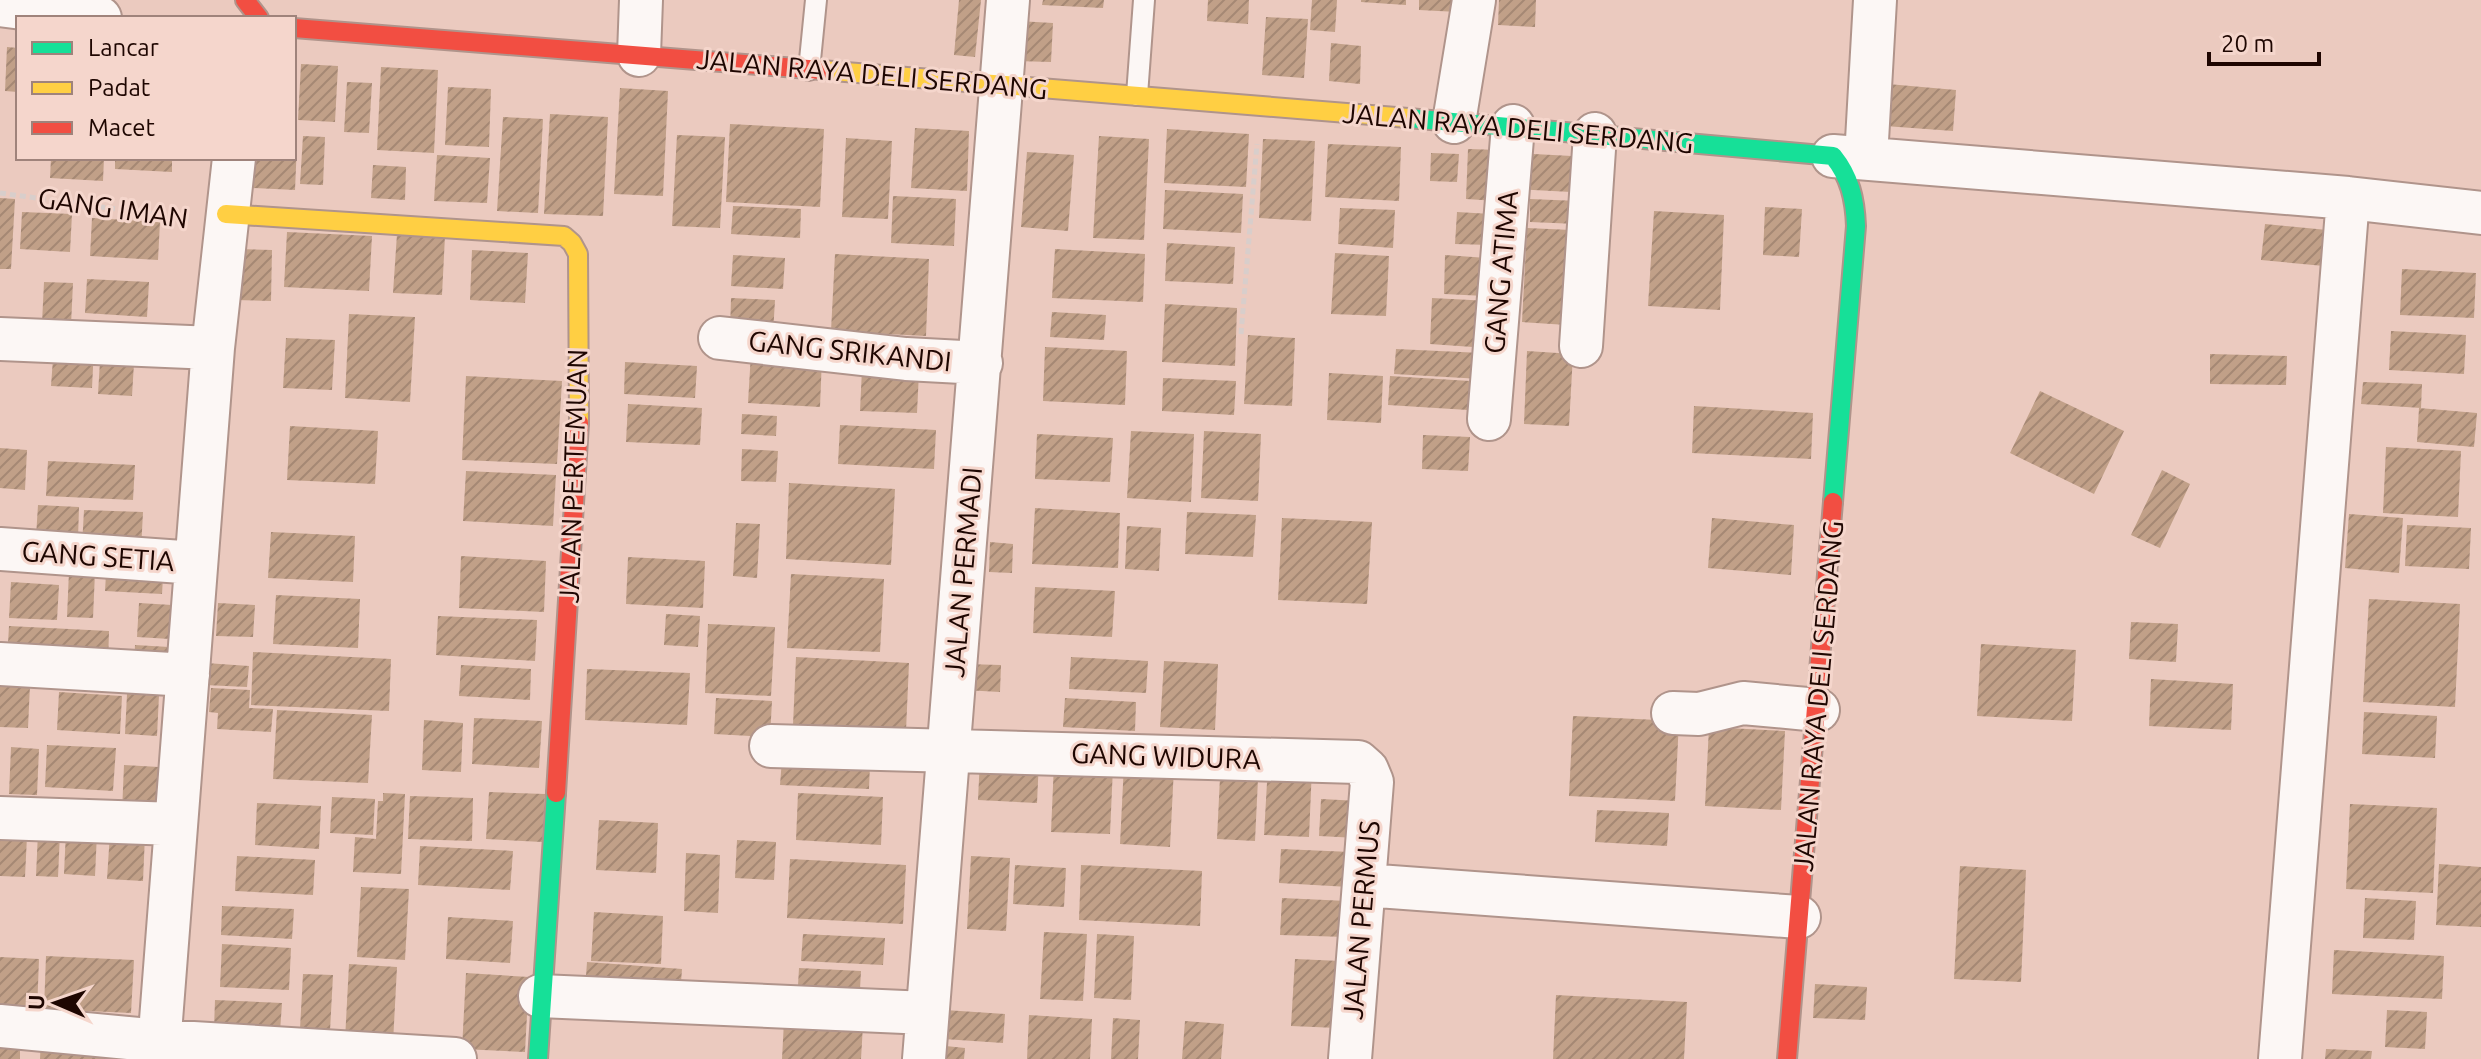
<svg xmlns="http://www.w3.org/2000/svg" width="2481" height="1059" font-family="Ubuntu,sans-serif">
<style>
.building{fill:url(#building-hatch)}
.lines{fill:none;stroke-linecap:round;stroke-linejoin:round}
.lane-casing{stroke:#b0948b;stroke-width:24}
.street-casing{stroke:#b0948b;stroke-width:46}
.fast-casing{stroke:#b0948b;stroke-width:22}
.slow-casing{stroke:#b0948b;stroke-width:22}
.jam-casing{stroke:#b0948b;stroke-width:22}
.path{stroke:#d8cecb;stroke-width:5;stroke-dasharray:6 4;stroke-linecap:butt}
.lane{stroke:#fcf7f5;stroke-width:20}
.street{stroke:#fcf7f5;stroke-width:42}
.fast{stroke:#16e098;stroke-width:18}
.slow{stroke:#ffcf43;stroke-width:18}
.jam{stroke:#f24e42;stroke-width:18}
.labels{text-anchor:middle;stroke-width:6;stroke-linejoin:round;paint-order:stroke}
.street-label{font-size:28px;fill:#1e0601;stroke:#f5d6cc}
</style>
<defs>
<pattern id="building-hatch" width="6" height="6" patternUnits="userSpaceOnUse" patternTransform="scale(2)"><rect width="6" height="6" fill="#c1a088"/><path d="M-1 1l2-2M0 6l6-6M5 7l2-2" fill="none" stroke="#a58874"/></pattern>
</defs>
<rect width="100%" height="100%" fill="#ebcabf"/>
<path class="building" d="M959 0H981L975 57 954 55Z
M1043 0H1104L1103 8 1042 5Z
M1208 0H1249L1248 24 1207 21Z
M1312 0H1337L1335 32 1310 30Z
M1361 0H1406V5L1361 2Z
M1419 0H1458V12L1419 10Z
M1499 0H1536L1535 27 1498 25Z
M1266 17 1308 19 1304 78 1262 75Z
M1018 21 1053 23 1051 62 1016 61Z
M1331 43 1361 46 1360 84 1329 81Z
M7 47 18 48V92L5 91Z
M301 64 338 66 335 122 298 120Z
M381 67 438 70 434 153 377 150Z
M347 82 372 83 369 133 344 132Z
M1888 84 1956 90 1953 131 1885 126Z
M448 87 491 89 489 147 445 145Z
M620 88 668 91 663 196 614 194Z
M550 114 608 117 603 216 544 214Z
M503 117 543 119 538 213 497 211Z
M730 124 824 129 820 207 726 202Z
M915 128 969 131 967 191 911 188Z
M1167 129 1249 134 1246 187 1164 183Z
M677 135 725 137 720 228 672 226Z
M303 136 325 137 323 185 300 184Z
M1099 136 1149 139 1144 240 1093 238Z
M846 138 892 141 888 219 842 217Z
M1263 139 1315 141 1311 221 1259 218Z
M294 144H297L295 190 253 188 255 158H294Z
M1328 144 1401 147 1399 201 1325 197Z
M1468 149 1500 150 1497 201 1466 199Z
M1027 152 1074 155 1068 231 1021 227Z
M1431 153 1459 154 1457 182 1430 181Z
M1514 153 1591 157 1590 193 1512 189Z
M437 155 490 158 487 203 434 201Z
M51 158H104L103 181 50 178Z
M115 158H172V172L115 169Z
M373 165 406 167 405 200 371 198Z
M1165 190 1243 194 1241 233 1163 229Z
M893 196 956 199 954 246 891 243Z
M0 198 15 199 11 269H0Z
M1530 199 1578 201 1577 224 1530 222Z
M733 206 801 209 800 238 731 234Z
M1765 207 1802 209 1799 257 1763 255Z
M1340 208 1395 210 1393 248 1338 244Z
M1654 211 1724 215 1720 310 1648 306Z
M22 212 72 214 70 252 20 249Z
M1457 212 1491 214 1490 245 1455 244Z
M92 218 160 222 158 260 90 256Z
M2265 224 2327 230 2324 266 2261 260Z
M1527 228 1571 230 1567 325 1522 322Z
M287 232 372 236 369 291 284 287Z
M397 234 445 236 442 295 393 293Z
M1167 243 1235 247 1233 284 1165 281Z
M235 249 272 250 271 301 234 300Z
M1055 249 1145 254 1143 302 1052 298Z
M472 250 528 253 525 303 470 300Z
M1335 253 1389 256 1386 316 1331 314Z
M835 254 929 259 926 336 831 331Z
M733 255 785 258 783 289 731 286Z
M1445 255 1487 258 1485 296 1444 294Z
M2402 269 2476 273 2474 318 2400 315Z
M87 279 149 282 147 317 85 313Z
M44 282 73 283 71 325 42 323Z
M731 298 775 300 773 334 730 331Z
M1432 298 1490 301 1487 348 1430 344Z
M1165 304 1237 308 1235 366 1162 362Z
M1052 312 1106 315 1104 340 1050 337Z
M349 314 415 317 410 402 345 398Z
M2391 331 2466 335 2464 374 2389 370Z
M1248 335 1295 338 1292 406 1244 404Z
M286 338 335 340 332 390 283 388Z
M54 345 94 347 92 388 51 386Z
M1045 347 1127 351 1125 405 1043 401Z
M1396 349 1482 353 1481 379 1394 374Z
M1527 351 1573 354 1569 426 1524 424Z
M751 353 822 357 820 407 748 403Z
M2210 354 2287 356 2286 385 2210 384Z
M100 361 134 363 132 396 98 394Z
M625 362 697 366 695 398 624 394Z
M862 369 919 372 917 413 860 411Z
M1329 373 1383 376 1381 423 1327 420Z
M466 376 562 381 557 464 462 460Z
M1390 376 1470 381 1468 410 1388 405Z
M1163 378 1236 381 1234 415 1162 411Z
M2363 382 2422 384 2421 408 2361 404Z
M2040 391 2124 431 2094 494 2010 453Z
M628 404 702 408 700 445 626 442Z
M1694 406 1813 413 1811 459 1692 453Z
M2419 408 2477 413 2474 447 2417 442Z
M742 414 777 416 776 436 741 434Z
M840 425 936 430 934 469 838 464Z
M290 426 378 431 375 484 287 480Z
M1131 431 1194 434 1191 502 1127 498Z
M1204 431 1261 434 1258 501 1201 498Z
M1037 434 1113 438 1110 482 1035 479Z
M1423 435 1470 437 1468 471 1422 469Z
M2386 447 2461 451 2458 517 2383 513Z
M0 448 27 450 25 490 0 488Z
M742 449 778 451 776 482 741 481Z
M48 461 135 465 133 500 46 496Z
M2162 470 2190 484 2160 548 2131 535Z
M466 471 556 475 553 526 463 521Z
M789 483 895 489 891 565 786 559Z
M38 505 79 507 78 539 36 537Z
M1035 508 1120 513 1118 568 1032 564Z
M84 510 143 512 141 550 82 546Z
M1187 512 1256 515 1253 557 1185 554Z
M2349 514 2403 518 2399 573 2345 568Z
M1282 518 1372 522 1367 604 1278 600Z
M1712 518 1794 525 1791 575 1708 568Z
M736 523 760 524 757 578 733 576Z
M2407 525 2471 528 2469 569 2405 566Z
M1127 526 1161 528 1159 571 1125 569Z
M271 532 355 536 353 582 268 578Z
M990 542 1013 544 1012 573 989 572Z
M461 556 546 561 544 612 459 608Z
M628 557 705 561 703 608 626 604Z
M107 558 164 561 162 594 105 591Z
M69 571 95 572 93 618 67 617Z
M791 574 884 579 880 652 787 648Z
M11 582 59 585 57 620 9 618Z
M1035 587 1115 591 1112 637 1033 633Z
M276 595 360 599 358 648 273 644Z
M2369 599 2460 604 2455 707 2363 702Z
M139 603 172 605 170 639 137 637Z
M218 603 255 605 253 637 216 636Z
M666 614 700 616 698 647 664 645Z
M438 616 537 620 535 661 436 655Z
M2131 622 2178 624 2176 662 2129 659Z
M708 624 775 627 771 696 705 693Z
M9 626 109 631 108 665 7 661Z
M1981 644 2076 650 2072 721 1977 716Z
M135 645 169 647 168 669 134 667Z
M253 652 391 659 389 711 251 705Z
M796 657 909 663 906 731 793 725Z
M1071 657 1148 661 1146 693 1069 689Z
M1164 661 1218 664 1215 730 1160 727Z
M206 663 249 666 247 687 205 685Z
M965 664 1001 665 1000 692 964 690Z
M461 665 531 669 530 700 459 696Z
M587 669 690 673 687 725 585 720Z
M2151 679 2233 684 2231 730 2149 726Z
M0 684 30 685 28 728 0 727Z
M211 688 250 690 249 708 273 709 271 732 217 729 218 713 209 712Z
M59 692 122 696 120 734 57 730Z
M127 694 159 695 157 736 125 734Z
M716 698 772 701 770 737 714 734Z
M1065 698 1136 702 1135 731 1063 727Z
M277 710 372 715 368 783 273 779Z
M2364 712 2437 716 2435 758 2362 754Z
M1573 716 1679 721 1675 801 1569 796Z
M474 718 542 721 539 768 472 764Z
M424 720 463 723 461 772 422 770Z
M1709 727 1785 731 1781 810 1705 806Z
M47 745 116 748 113 791 45 787Z
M11 747 39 749 37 795 9 794Z
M980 758 1039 760 1037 803 978 800Z
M782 759 870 764 869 789 780 785Z
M1054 763 1113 767 1110 834 1051 832Z
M1124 764 1174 767 1170 847 1120 844Z
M124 765 159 767 156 814 122 812Z
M1268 765 1312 767 1309 837 1264 835Z
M1220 777 1258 779 1255 841 1217 839Z
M489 792 545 794 542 842 486 839Z
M383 793 405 794 401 874 353 872 355 837 376 839 378 801H383Z
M798 793 883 797 881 845 796 840Z
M410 796 473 798 472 841 408 839Z
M332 797 375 799 373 835 330 833Z
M1321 799 1359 801 1357 838 1319 836Z
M257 803 321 806 319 849 255 845Z
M2350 804 2437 808 2433 893 2346 889Z
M1597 810 1669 813 1667 846 1595 842Z
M599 820 658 823 656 873 596 870Z
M66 831 97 833 95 876 64 874Z
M38 832 60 833 58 877 36 876Z
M110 833 145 835 143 881 107 879Z
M0 834 27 836 25 877 0 876Z
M737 840 776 842 774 880 735 878Z
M420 846 513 851 510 890 418 885Z
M1281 849 1351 852 1349 887 1279 883Z
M686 853 720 855 718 913 684 911Z
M237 856 315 860 313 895 235 891Z
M971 856 1010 858 1006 931 967 929Z
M790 859 906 865 903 924 787 918Z
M2439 864 2481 867V927L2436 925Z
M1015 865 1066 868 1064 907 1013 904Z
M1081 865 1202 871 1200 926 1079 920Z
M1960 866 2026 870 2021 982 1954 979Z
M361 887 409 889 405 960 357 957Z
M1282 898 1347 901 1346 937 1280 935Z
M2365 898 2416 901 2414 940 2363 938Z
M222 906 294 909 292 939 221 935Z
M594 912 663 916 661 964 591 961Z
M448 917 513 921 510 963 446 959Z
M1044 932 1087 934 1083 1001 1040 999Z
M803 934 885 938 883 965 801 961Z
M1097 934 1134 936 1131 1000 1094 998Z
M222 944 291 948 289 990 220 987Z
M2334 950 2444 956 2442 999 2332 994Z
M46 956 134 960 131 1013 44 1009Z
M0 957 39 959 37 1012 0 1009Z
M1295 959 1341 961 1337 1028 1291 1026Z
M587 962 682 969 680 996 585 990Z
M349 964 397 967 393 1043 345 1040Z
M799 968 861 971 859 1007 797 1003Z
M466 973 529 977 525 1052 462 1049Z
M303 974 333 975 330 1031 300 1029Z
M1815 984 1867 987 1865 1020 1813 1018Z
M1556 995 1687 1002 1684 1059H1553Z
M215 1000 282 1003 280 1032 214 1029Z
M945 1010 1005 1014 1003 1043 944 1039Z
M2387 1010 2427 1012 2425 1049 2385 1047Z
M1029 1015 1092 1019 1090 1059H1027Z
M1113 1018 1140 1020 1138 1059H1111Z
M784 1021 863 1025 861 1059H782Z
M1185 1021 1224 1024 1221 1059H1182Z
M41 1038 122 1042 121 1059H40Z
M936 1045 965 1048 964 1059H935Z
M0 1047 20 1048V1059H0Z
M2326 1049 2372 1051 2371 1059H2325Z"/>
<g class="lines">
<g class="lane-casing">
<path id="lane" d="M809 70 816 0
M1137 95 1144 0"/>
</g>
<g class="street-casing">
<path id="street" d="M0 5 100 18
M639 55 641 0
M1454 122 1474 0
M1833 156 2348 198 2481 213
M1866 158 1875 0
M720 338 906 359 981 363
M0 339 213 348
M1581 346 1595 134
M1489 419 1513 126
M0 549 196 563
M0 664 188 675
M1673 713 1699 714 1743 703 1818 710
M771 746 1358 762 1367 770 1372 782 1350 1059
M0 818 176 824
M1364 885 1799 917
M540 996 927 1013
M0 1026 160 1041 455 1059
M158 1059 213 348 234 158
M924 1059 1008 0
M2280 1059 2348 198"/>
</g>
<g class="fast-casing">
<path id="fast" d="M1408 118 1833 156C1850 177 1855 199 1856 226L1833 502
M538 1059 556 793"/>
</g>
<g class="slow-casing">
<path id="slow" d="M821 70 1408 118
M226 214 564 236 572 243 578 254 579 423"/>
</g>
<g class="jam-casing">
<path id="jam" d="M245 0 259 18
M294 28 821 70
M556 793 579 423
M1787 1059 1833 502"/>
</g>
<path class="path" d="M0 193 189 219
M1241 334 1257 144"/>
<use href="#lane" class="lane"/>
<use href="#street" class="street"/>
<use href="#fast" class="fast"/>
<use href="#slow" class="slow"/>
<use href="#jam" class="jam"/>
</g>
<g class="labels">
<g class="street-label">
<text transform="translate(872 74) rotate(5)" y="10">JALAN RAYA DELI SERDANG</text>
<text transform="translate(1518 128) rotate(5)" y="10">JALAN RAYA DELI SERDANG</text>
<text transform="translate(113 208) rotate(8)" y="10">GANG IMAN</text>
<text transform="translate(1501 272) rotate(-85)" y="10">GANG ATIMA</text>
<text transform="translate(850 351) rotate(6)" y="10">GANG SRIKANDI</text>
<text transform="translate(573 476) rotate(-88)" y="10">JALAN PERTEMUAN</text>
<text transform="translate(98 556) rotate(4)" y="10">GANG SETIA</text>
<text transform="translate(963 572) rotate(-85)" y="10">JALAN PERMADI</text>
<text transform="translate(1818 696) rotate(-85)" y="10">JALAN RAYA DELI SERDANG</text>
<text transform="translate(1166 756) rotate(2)" y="10">GANG WIDURA</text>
<text transform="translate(1361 920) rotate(-85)" y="10">JALAN PERMUS</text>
</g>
</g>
<rect x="16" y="16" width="280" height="144" fill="#f5d6cc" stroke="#9f837b" stroke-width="2"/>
<rect x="32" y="42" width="40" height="12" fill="#16e098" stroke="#9f837b" stroke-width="2"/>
<text x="88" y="56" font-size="24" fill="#1e0601">Lancar</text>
<rect x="32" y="82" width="40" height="12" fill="#ffcf43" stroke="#9f837b" stroke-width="2"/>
<text x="88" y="96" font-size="24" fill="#1e0601">Padat</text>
<rect x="32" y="122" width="40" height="12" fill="#f24e42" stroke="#9f837b" stroke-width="2"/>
<text x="88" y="136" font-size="24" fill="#1e0601">Macet</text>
<g transform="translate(56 1003) rotate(272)" stroke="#f5d6cc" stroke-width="6" paint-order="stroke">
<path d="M0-6L14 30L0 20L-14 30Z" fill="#1e0601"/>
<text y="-12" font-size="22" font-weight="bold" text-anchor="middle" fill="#1e0601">U</text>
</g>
<path d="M2209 52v12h110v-12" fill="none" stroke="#1e0601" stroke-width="4"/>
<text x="2221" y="52" font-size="24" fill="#1e0601" stroke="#f5d6cc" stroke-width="6" paint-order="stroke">20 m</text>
</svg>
